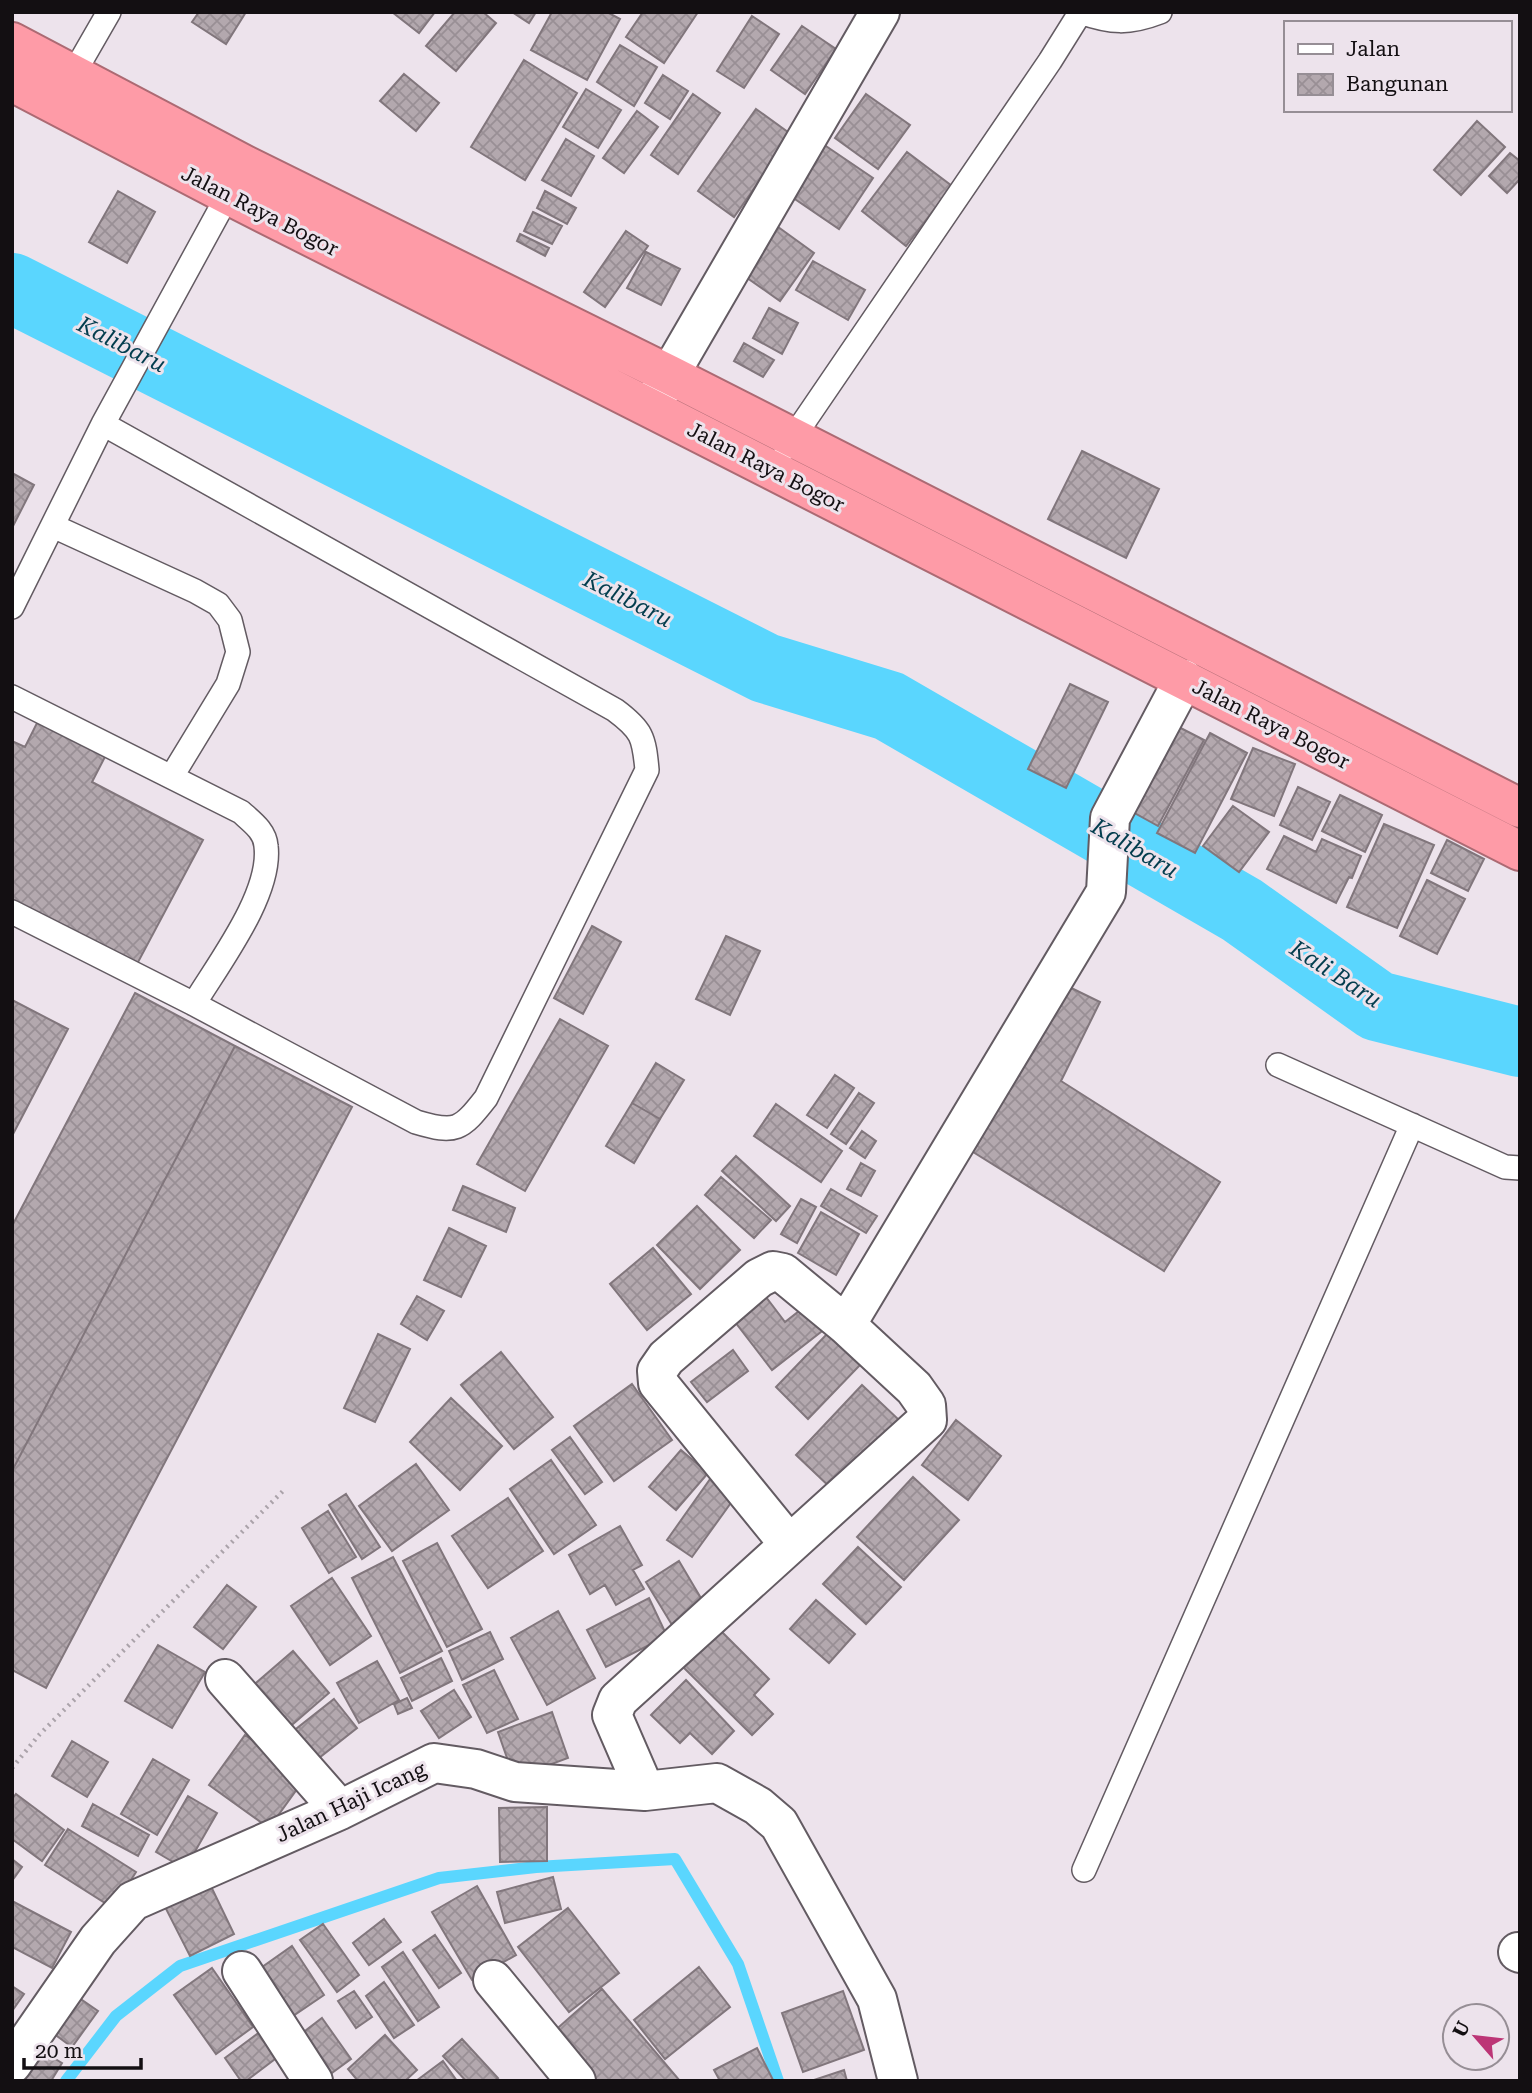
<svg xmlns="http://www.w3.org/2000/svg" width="1532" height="2093" font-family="'Roboto Serif',serif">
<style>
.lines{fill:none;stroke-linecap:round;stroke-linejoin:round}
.stream{stroke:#5ad6fe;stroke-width:12}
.river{stroke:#5ad6fe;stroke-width:70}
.building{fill:url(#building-cross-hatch);stroke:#81767c;stroke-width:2}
.lane-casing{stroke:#635b62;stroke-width:26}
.street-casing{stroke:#635b62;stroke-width:42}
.highway-casing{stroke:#ac6a73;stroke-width:42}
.path{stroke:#aba3aa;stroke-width:4.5;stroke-dasharray:2 5;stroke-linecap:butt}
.lane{stroke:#fff;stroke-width:23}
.street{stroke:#fff;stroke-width:38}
.highway{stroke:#fe9ba7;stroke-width:38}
.labels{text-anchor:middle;stroke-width:6;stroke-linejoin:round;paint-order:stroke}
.street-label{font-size:21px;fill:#130f12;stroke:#ede3ec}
.water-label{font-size:23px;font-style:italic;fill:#033d4e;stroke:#ede3ec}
</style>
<defs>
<pattern id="building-cross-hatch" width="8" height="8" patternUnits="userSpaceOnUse" patternTransform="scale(1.75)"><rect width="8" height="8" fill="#b3a8ae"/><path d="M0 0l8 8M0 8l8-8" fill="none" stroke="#998f95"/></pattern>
</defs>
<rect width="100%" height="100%" fill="#ede3ec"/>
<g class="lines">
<path class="stream" d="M66 2081 116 2016 180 1966 439 1878 536 1867 675 1859 738 1964 778 2081"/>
<path class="river" d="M12 288 765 668 889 706 1242 910 1377 1006 1520 1042"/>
</g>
<path class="building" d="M199 12H246L226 44 192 22Z
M392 12H435L419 33Z
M455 12H483L496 23 456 71 426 46Z
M512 12H536L529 23Z
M552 12H607L620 19 587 80 531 50Z
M643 12H698L664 63 626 37Z
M752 16 779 34 744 88 717 71Z
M802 26 836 49 805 94 771 70Z
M620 45 657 67 634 106 597 82Z
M524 60 577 93 525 180 471 147Z
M404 74 439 103 416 131 380 101Z
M663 75 688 91 670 119 645 103Z
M586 89 621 110 598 148 563 127Z
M693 94 720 113 678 174 651 155Z
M866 94 910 125 878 169 835 138Z
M756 109 792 135 734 217 698 191Z
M637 111 658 127 624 173 603 158Z
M1477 121 1505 147 1461 195 1434 170Z
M566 139 594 156 571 196 542 180Z
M820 142 873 178 839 229 786 193Z
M907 152 952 186 906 246 862 211Z
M1510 153 1520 161V179L1507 193 1489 176Z
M118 191 155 212 127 263 89 242Z
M545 191 576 208 567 224 537 208Z
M533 212 562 226 552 244 524 231Z
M774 224 814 253 780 301 740 273Z
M626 231 648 246 605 307 584 292Z
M520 234 549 248 545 256 517 241Z
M646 252 680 269 661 305 627 288Z
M813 261 865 290 848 320 796 290Z
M769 308 798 323 782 354 753 338Z
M744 343 774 360 763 377 734 361Z
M1082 451 1159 489 1126 558 1048 519Z
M12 473 34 485 12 528Z
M1070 684 1108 702 1066 788 1028 769Z
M41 715 108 751 92 782 203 840 136 966 12 901V741L25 747Z
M1167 721 1204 740 1158 826 1122 806Z
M1210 733 1247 753 1195 853 1157 833Z
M1253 748 1295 764 1274 816 1231 799Z
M1298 787 1330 802 1312 840 1280 825Z
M1340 795 1382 815 1365 852 1322 831Z
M1233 806 1269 832 1239 872 1203 846Z
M1384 824 1434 845 1397 928 1347 907Z
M1284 836 1316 852 1322 839 1361 856 1352 878 1349 877 1336 903 1267 869Z
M1447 840 1484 859 1468 891 1431 873Z
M1427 880 1465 899 1437 954 1400 936Z
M592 926 621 942 583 1014 554 998Z
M726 936 760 951 730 1015 696 999Z
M1057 981 1100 1002 1061 1081 1220 1182 1164 1271 965 1147Z
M135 993 235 1046 12 1471V1226Z
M12 1000 68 1029 12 1136Z
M560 1019 608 1046 525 1191 477 1164Z
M235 1046 352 1107 46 1688 12 1670V1471Z
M656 1063 684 1080 660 1119 632 1103Z
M835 1075 854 1088 827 1128 807 1115Z
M859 1093 874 1103 846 1144 831 1134Z
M632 1103 660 1119 634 1163 606 1146Z
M776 1104 842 1151 821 1182 754 1136Z
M862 1131 876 1141 865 1158 850 1148Z
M736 1156 790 1206 776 1221 722 1171Z
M861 1163 875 1171 861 1196 847 1189Z
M721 1177 771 1220 754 1238 705 1195Z
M463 1186 515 1208 506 1232 453 1210Z
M831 1189 877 1216 866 1233 821 1206Z
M801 1199 816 1207 797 1243 781 1234Z
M697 1206 740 1250 700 1289 657 1245Z
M821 1212 859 1234 836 1275 798 1253Z
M449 1228 486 1246 461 1297 424 1280Z
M653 1248 691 1294 647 1330 610 1284Z
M417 1296 444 1311 427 1340 401 1324Z
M766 1297 785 1322 808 1304 826 1328 772 1370 735 1322Z
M828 1333 860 1365 808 1419 776 1387Z
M378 1334 410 1349 375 1422 344 1408Z
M733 1350 748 1371 707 1402 691 1382Z
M501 1352 553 1417 514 1449 461 1385Z
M632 1384 672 1440 614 1481 574 1426Z
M862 1385 899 1420 833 1490 796 1455Z
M451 1398 502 1446 460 1490 410 1442Z
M956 1420 1001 1456 968 1500 922 1465Z
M570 1437 602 1482 585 1494 552 1450Z
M681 1450 708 1473 676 1510 649 1487Z
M551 1460 596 1525 554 1554 510 1489Z
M416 1464 449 1510 392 1551 359 1506Z
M713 1475 738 1493 692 1557 667 1540Z
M913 1477 959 1520 904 1580 857 1537Z
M346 1494 380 1547 362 1559 329 1505Z
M508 1498 543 1551 488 1588 452 1536Z
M328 1511 356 1557 329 1573 302 1528Z
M620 1526 642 1565 633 1570 644 1589 616 1605 605 1585 590 1594 569 1555Z
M437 1543 482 1629 447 1647 403 1561Z
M858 1547 901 1587 866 1624 823 1584Z
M393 1557 442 1651 400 1673 352 1578Z
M679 1561 705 1605 672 1625 646 1582Z
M332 1578 371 1636 330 1665 291 1606Z
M227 1585 256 1607 223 1649 194 1627Z
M649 1598 667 1636 606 1667 587 1630Z
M816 1600 855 1634 829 1663 790 1629Z
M558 1611 595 1678 547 1705 511 1638Z
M720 1630 769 1679 754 1695 773 1714 752 1735 682 1666Z
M490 1632 503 1659 462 1680 449 1651Z
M158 1645 205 1672 172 1728 125 1701Z
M293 1651 329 1693 286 1730 250 1688Z
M441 1658 452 1681 412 1701 401 1678Z
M377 1661 399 1700 359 1723 337 1683Z
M494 1670 518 1719 487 1733 463 1685Z
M686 1680 734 1731 712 1754 690 1733 680 1743 651 1715Z
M454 1690 471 1717 439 1738 421 1711Z
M407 1698 412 1708 398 1714 394 1704Z
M334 1699 357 1728 310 1765 287 1736Z
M552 1712 568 1758 514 1778 498 1732Z
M245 1735 305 1778 269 1828 209 1785Z
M72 1741 108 1762 87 1797 52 1776Z
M153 1759 189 1780 157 1835 121 1814Z
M16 1794 64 1830 42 1861 12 1839V1799Z
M188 1796 217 1813 185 1869 156 1852Z
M93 1804 149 1835 138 1856 82 1826Z
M547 1807V1861L500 1862 499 1808Z
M68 1829 136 1872 113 1908 45 1865Z
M12 1859 22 1867 12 1881Z
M206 1876 234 1934 190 1956 161 1899Z
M553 1877 561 1909 505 1923 497 1892Z
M477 1886 516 1955 472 1980 432 1912Z
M12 1901 71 1932 52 1968 12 1947Z
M568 1908 619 1973 569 2012 518 1947Z
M384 1919 401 1942 369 1965 353 1943Z
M323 1924 359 1975 337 1992 300 1940Z
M435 1935 461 1973 439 1988 413 1950Z
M292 1946 324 1995 287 2020 255 1972Z
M403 1952 439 2007 418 2021 382 1967Z
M699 1967 730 2007 665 2059 634 2020Z
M212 1968 253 2027 216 2054 174 1995Z
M384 1982 414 2025 394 2038 366 1996Z
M12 1986 24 1994 12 2011Z
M602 1989 680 2081H592L552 2033Z
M354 1991 372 2017 356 2028 338 2001Z
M843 1991 864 2050 803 2072 782 2013Z
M72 1993 98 2011 72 2047 46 2028Z
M322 2018 351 2059 329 2075 301 2034Z
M261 2031 279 2056 246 2081H241L225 2058Z
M385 2035 417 2070 405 2081H358L348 2069Z
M462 2039 498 2078 494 2081H466L443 2056Z
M32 2045 62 2063 51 2081H16Z
M757 2048 773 2080 720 2081 714 2070Z
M443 2061 457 2081H416Z
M844 2070 847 2081H811Z"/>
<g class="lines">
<g class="lane-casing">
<path id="lane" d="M1080 12C1111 23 1129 24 1160 12
M67 85 109 12
M786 448 1050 61 1080 13
M53 526 195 591 218 604 230 620 238 652 228 684 172 776
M12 607 103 424 233 186
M12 697 241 812C252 822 265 831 266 846 272 894 218 964 194 1004
M12 912 194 1004 416 1122C456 1134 461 1130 486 1098L647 770C644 737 642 730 615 710L103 424
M1278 1065 1505 1167 1520 1168
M1084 1870 1412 1125"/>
</g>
<g class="street-casing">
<path id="street" d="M653 403 880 12
M789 1544 658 1383 657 1371 666 1358 759 1278 773 1271 783 1273 846 1325
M225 1679 340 1810
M645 1791 612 1715 618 1700 927 1420 926 1405 914 1388 846 1325 1106 892 1110 818 1184 679
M1518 1952 1520 1953
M242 1971 313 2081
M493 1980 576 2081
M12 2064 98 1940 133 1901 340 1810 434 1763 476 1769 515 1782 645 1791 717 1783 758 1806 779 1824 877 1999 898 2081"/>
</g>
<g class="highway-casing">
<path id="highway" d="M12 42 245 165 670 375 1520 808
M12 82 228 195 650 408 1520 851"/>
</g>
<path class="path" d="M12 1768 39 1735 284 1490"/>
<use href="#lane" class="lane"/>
<use href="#street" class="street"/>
<use href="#highway" class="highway"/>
</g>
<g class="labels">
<g class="street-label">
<text transform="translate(260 211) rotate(27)" y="7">Jalan Raya Bogor</text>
<text transform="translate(766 467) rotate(27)" y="7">Jalan Raya Bogor</text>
<text transform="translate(1271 724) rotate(27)" y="7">Jalan Raya Bogor</text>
<text transform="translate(351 1802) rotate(-25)" y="7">Jalan Haji Icang</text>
</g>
<g class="water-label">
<text transform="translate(122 344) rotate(27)" y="8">Kalibaru</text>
<text transform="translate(628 599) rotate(27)" y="8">Kalibaru</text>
<text transform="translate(1135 848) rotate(30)" y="8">Kalibaru</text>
<text transform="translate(1336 974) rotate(33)" y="8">Kali Baru</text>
</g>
</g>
<rect width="1532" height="2093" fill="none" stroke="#130f12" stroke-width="28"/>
<rect x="1284" y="21" width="228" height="91" fill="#ede3ec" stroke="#968e95" stroke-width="2"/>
<rect x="1298" y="44" width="35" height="10" fill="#ffffff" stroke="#968e95" stroke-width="2"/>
<text x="1346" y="56" font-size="21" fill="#130f12">Jalan</text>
<rect x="1298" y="74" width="35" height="21" fill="url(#building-cross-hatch)" stroke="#968e95" stroke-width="2"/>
<text x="1346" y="91" font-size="21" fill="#130f12">Bangunan</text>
<g transform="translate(1476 2037) rotate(298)"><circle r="33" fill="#ede3ec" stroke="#968e95" stroke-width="2"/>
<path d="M0-5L12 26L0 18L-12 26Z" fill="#bc3576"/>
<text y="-10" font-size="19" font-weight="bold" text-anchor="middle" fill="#130f12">U</text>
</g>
<path d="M24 2058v10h117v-10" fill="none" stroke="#130f12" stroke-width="3.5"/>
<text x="35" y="2058" font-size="21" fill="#130f12" stroke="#ede3ec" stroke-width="5" paint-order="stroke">20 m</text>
</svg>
